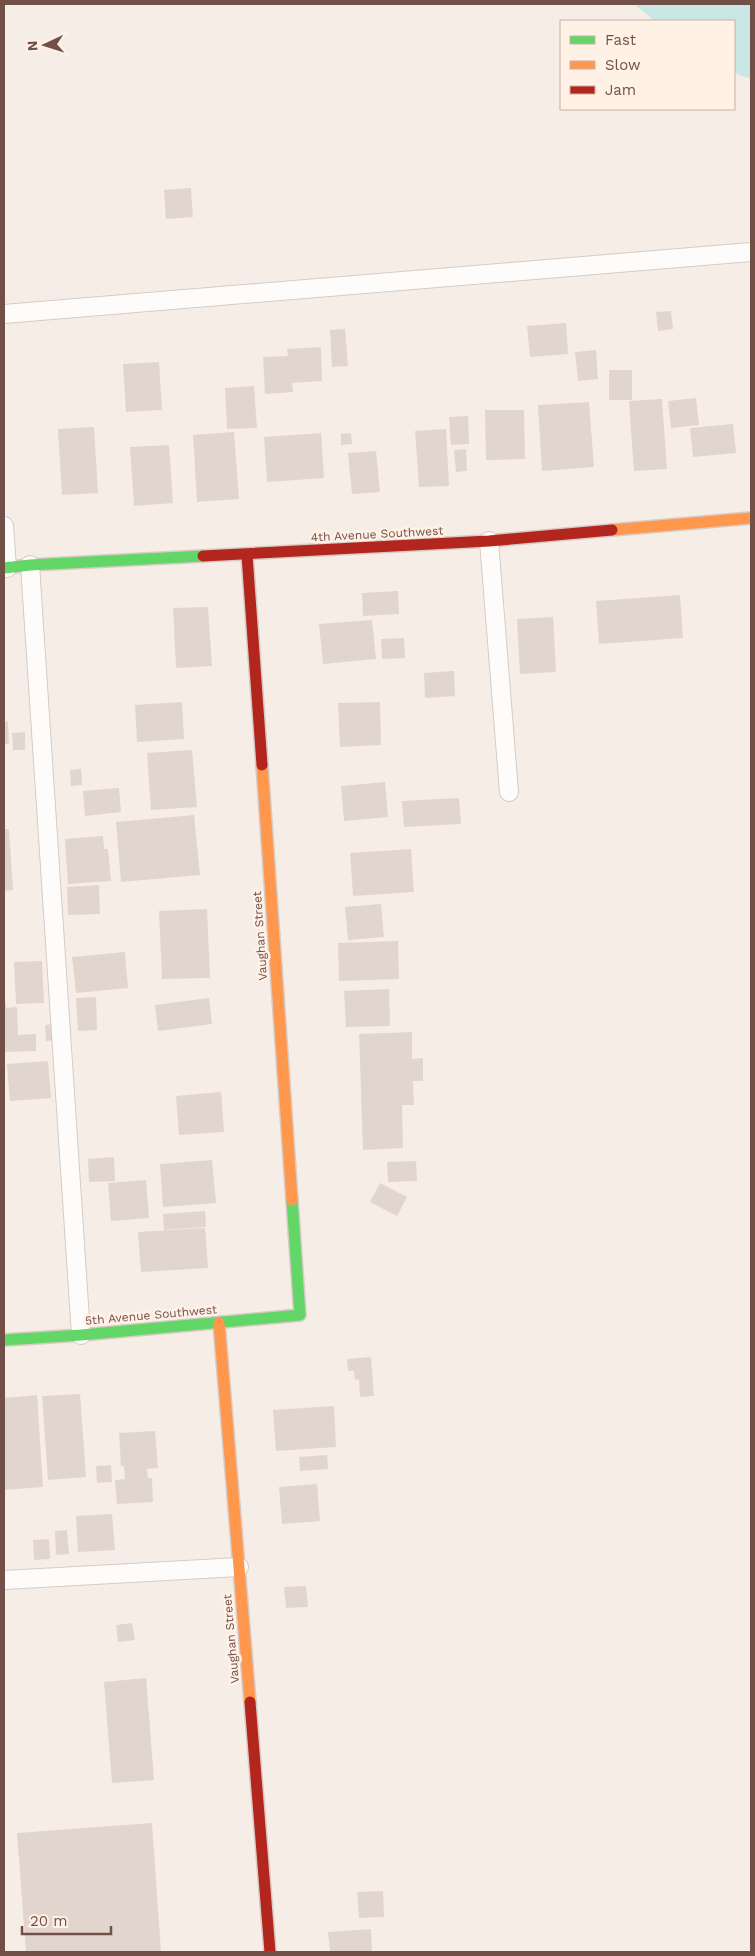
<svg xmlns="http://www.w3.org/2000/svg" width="755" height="1956" font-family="'Work Sans',sans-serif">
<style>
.water{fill:#c8e7e5}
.building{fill:#e2d5ce}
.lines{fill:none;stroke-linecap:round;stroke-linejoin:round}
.lane-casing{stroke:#d7cbc4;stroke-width:20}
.fast-casing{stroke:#d8cbc6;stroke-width:14}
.slow-casing{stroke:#d8cbc6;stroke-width:14}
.jam-casing{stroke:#d8cbc6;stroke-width:14}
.lane{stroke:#fefcfb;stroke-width:18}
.fast{stroke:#63d668;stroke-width:11}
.slow{stroke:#ff974d;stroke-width:11}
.jam{stroke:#b3261e;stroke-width:11}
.labels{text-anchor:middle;stroke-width:5;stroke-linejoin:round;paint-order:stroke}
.street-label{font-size:12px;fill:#725048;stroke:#fff1e6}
</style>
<rect width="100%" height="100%" fill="#f6eee6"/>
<path class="water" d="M634 4H751V79L734 73V21H655Z"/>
<path class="building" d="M191 188 193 217 166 219 164 190Z
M671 311 673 329 658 331 656 312Z
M566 323 568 354 530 357 527 326Z
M345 329 348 366 332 367 330 330Z
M321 347 322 381 292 383 293 392 265 394 263 357 288 356 287 349Z
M596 350 598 379 578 381 575 352Z
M159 362 162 410 126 412 123 364Z
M609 370H632V400H609Z
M254 386 257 428 227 429 225 388Z
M696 398 699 425 671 428 668 401Z
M662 399 667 469 634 471 629 401Z
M589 402 594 467 542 471 538 405Z
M485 410H524L525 459 486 460Z
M468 416 469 444 451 445 449 417Z
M733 424 736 453 693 457 690 428Z
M94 427 98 493 62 495 58 429Z
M446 429 449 486 419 487 415 431Z
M234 432 239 499 197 502 193 435Z
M321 433 324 478 267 482 264 437Z
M351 433 352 444 341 445V434Z
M169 445 173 503 134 506 130 447Z
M466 449 467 471 456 472 454 450Z
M376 451 380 492 352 494 348 453Z
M398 591 399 614 363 616 362 593Z
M680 595 683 638 599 644 596 601Z
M208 607 212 666 176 668 173 608Z
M553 617 556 672 520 674 517 619Z
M372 620 376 659 323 664 319 624Z
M404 638 405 658 382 659 381 639Z
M454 671 455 696 425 698 424 673Z
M182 702 184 739 137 742 135 705Z
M380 702 381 745 340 747 338 703Z
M8 721 9 744H4V722Z
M25 732V750H13L12 733Z
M192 750 197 807 151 810 147 753Z
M81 769 82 785 71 786 70 770Z
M385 782 388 817 344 821 341 786Z
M119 788 121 812 85 816 83 791Z
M459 798 461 824 404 827 402 801Z
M194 815 200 875 121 882 116 822Z
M4 829H9L13 890 4 891Z
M103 836 104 849H108L111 881 68 884 65 839Z
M411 849 414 892 353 896 350 853Z
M99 885 100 914 68 915 67 887Z
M381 904 384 937 348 940 345 907Z
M207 909 210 978 162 979 159 911Z
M398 941 399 979 339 981 338 943Z
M125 952 128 988 76 993 72 957Z
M42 961 44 1003 16 1004 14 962Z
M389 989 390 1026 346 1027 344 991Z
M96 997 97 1030 78 1031 76 998Z
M209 998 212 1024 158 1031 155 1005Z
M4 1003H6V1008L17 1007 18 1035 36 1034V1051L4 1052Z
M53 1024 55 1040 46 1041 45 1025Z
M412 1032V1059L423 1058V1081H413L414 1105H402L403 1148 363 1150 359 1034Z
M48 1061 51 1098 10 1101 7 1064Z
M221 1092 224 1132 179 1135 176 1096Z
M114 1157 115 1181 89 1182 88 1159Z
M212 1160 216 1203 163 1207 160 1164Z
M416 1161 417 1181 388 1182 387 1162Z
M146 1180 149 1218 111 1221 108 1183Z
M380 1183 407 1197 397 1216 370 1202Z
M205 1211 206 1227 164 1230 163 1214Z
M205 1228 208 1268 141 1272 138 1232Z
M371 1357 374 1396 360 1397 359 1379 355 1380 354 1371H348L347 1359Z
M80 1394 86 1477 48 1480 42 1396Z
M37 1395 43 1487 4 1490V1398Z
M334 1406 336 1447 276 1451 273 1410Z
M155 1431 158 1468 147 1469 148 1478H152L153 1502 117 1504 115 1480 125 1479 124 1466H121L119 1433Z
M327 1455 328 1469 300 1471 299 1457Z
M111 1465 112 1482 97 1483 96 1466Z
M317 1484 320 1521 282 1524 279 1487Z
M112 1514 115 1550 78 1552 76 1516Z
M67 1530 69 1554 56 1555 55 1531Z
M49 1539 50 1559 34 1560 33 1540Z
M306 1586 308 1607 286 1608 284 1587Z
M132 1623 135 1640 118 1642 116 1625Z
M146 1678 154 1780 112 1783 104 1682Z
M152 1823 161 1952H26L17 1833Z
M383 1891 384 1917 359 1918 357 1892Z
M371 1929 372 1952H330L328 1932Z"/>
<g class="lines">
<g class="lane-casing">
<path id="lane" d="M4 314 751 252
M4 526 7 568
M489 541 509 792
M30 565 81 1335
M4 1580 239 1567"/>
</g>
<g class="fast-casing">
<path id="fast" d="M4 568 30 565 203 556
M4 1340 81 1335 300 1315 292 1200"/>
</g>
<g class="slow-casing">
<path id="slow" d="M612 530 751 518
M262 765 292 1200
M219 1323 250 1702"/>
</g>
<g class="jam-casing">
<path id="jam" d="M247 555 262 765
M203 556 489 541 612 530
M250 1702 270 1952"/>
</g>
<use href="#lane" class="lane"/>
<use href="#fast" class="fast"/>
<use href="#slow" class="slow"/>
<use href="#jam" class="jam"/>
</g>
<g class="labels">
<g class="street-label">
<text transform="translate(377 534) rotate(-3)" y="4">4th Avenue Southwest</text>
<text transform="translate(260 936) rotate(-94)" y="4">Vaughan Street</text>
<text transform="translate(151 1315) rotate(-5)" y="4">5th Avenue Southwest</text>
<text transform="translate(231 1639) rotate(-95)" y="4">Vaughan Street</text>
</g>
</g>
<rect width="755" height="1956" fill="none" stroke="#725048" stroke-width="10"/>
<rect x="560" y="20" width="175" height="90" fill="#fff1e6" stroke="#c7b1a7"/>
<rect x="570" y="36" width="25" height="8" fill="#63d668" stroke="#c7b1a7"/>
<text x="605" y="45" font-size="15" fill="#725048">Fast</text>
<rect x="570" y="61" width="25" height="8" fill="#ff974d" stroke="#c7b1a7"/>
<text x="605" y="70" font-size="15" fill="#725048">Slow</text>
<rect x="570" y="86" width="25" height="8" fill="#b3261e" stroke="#c7b1a7"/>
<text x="605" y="95" font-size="15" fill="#725048">Jam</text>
<g transform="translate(45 45) rotate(266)" stroke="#fff1e6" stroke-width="4" paint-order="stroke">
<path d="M0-4L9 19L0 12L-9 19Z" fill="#725048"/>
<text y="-8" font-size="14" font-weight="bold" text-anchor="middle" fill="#725048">N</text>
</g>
<path d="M22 1926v8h89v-8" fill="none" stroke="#725048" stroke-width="2.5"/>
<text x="30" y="1926" font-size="15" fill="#725048" stroke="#fff1e6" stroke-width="4" paint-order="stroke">20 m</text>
</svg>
